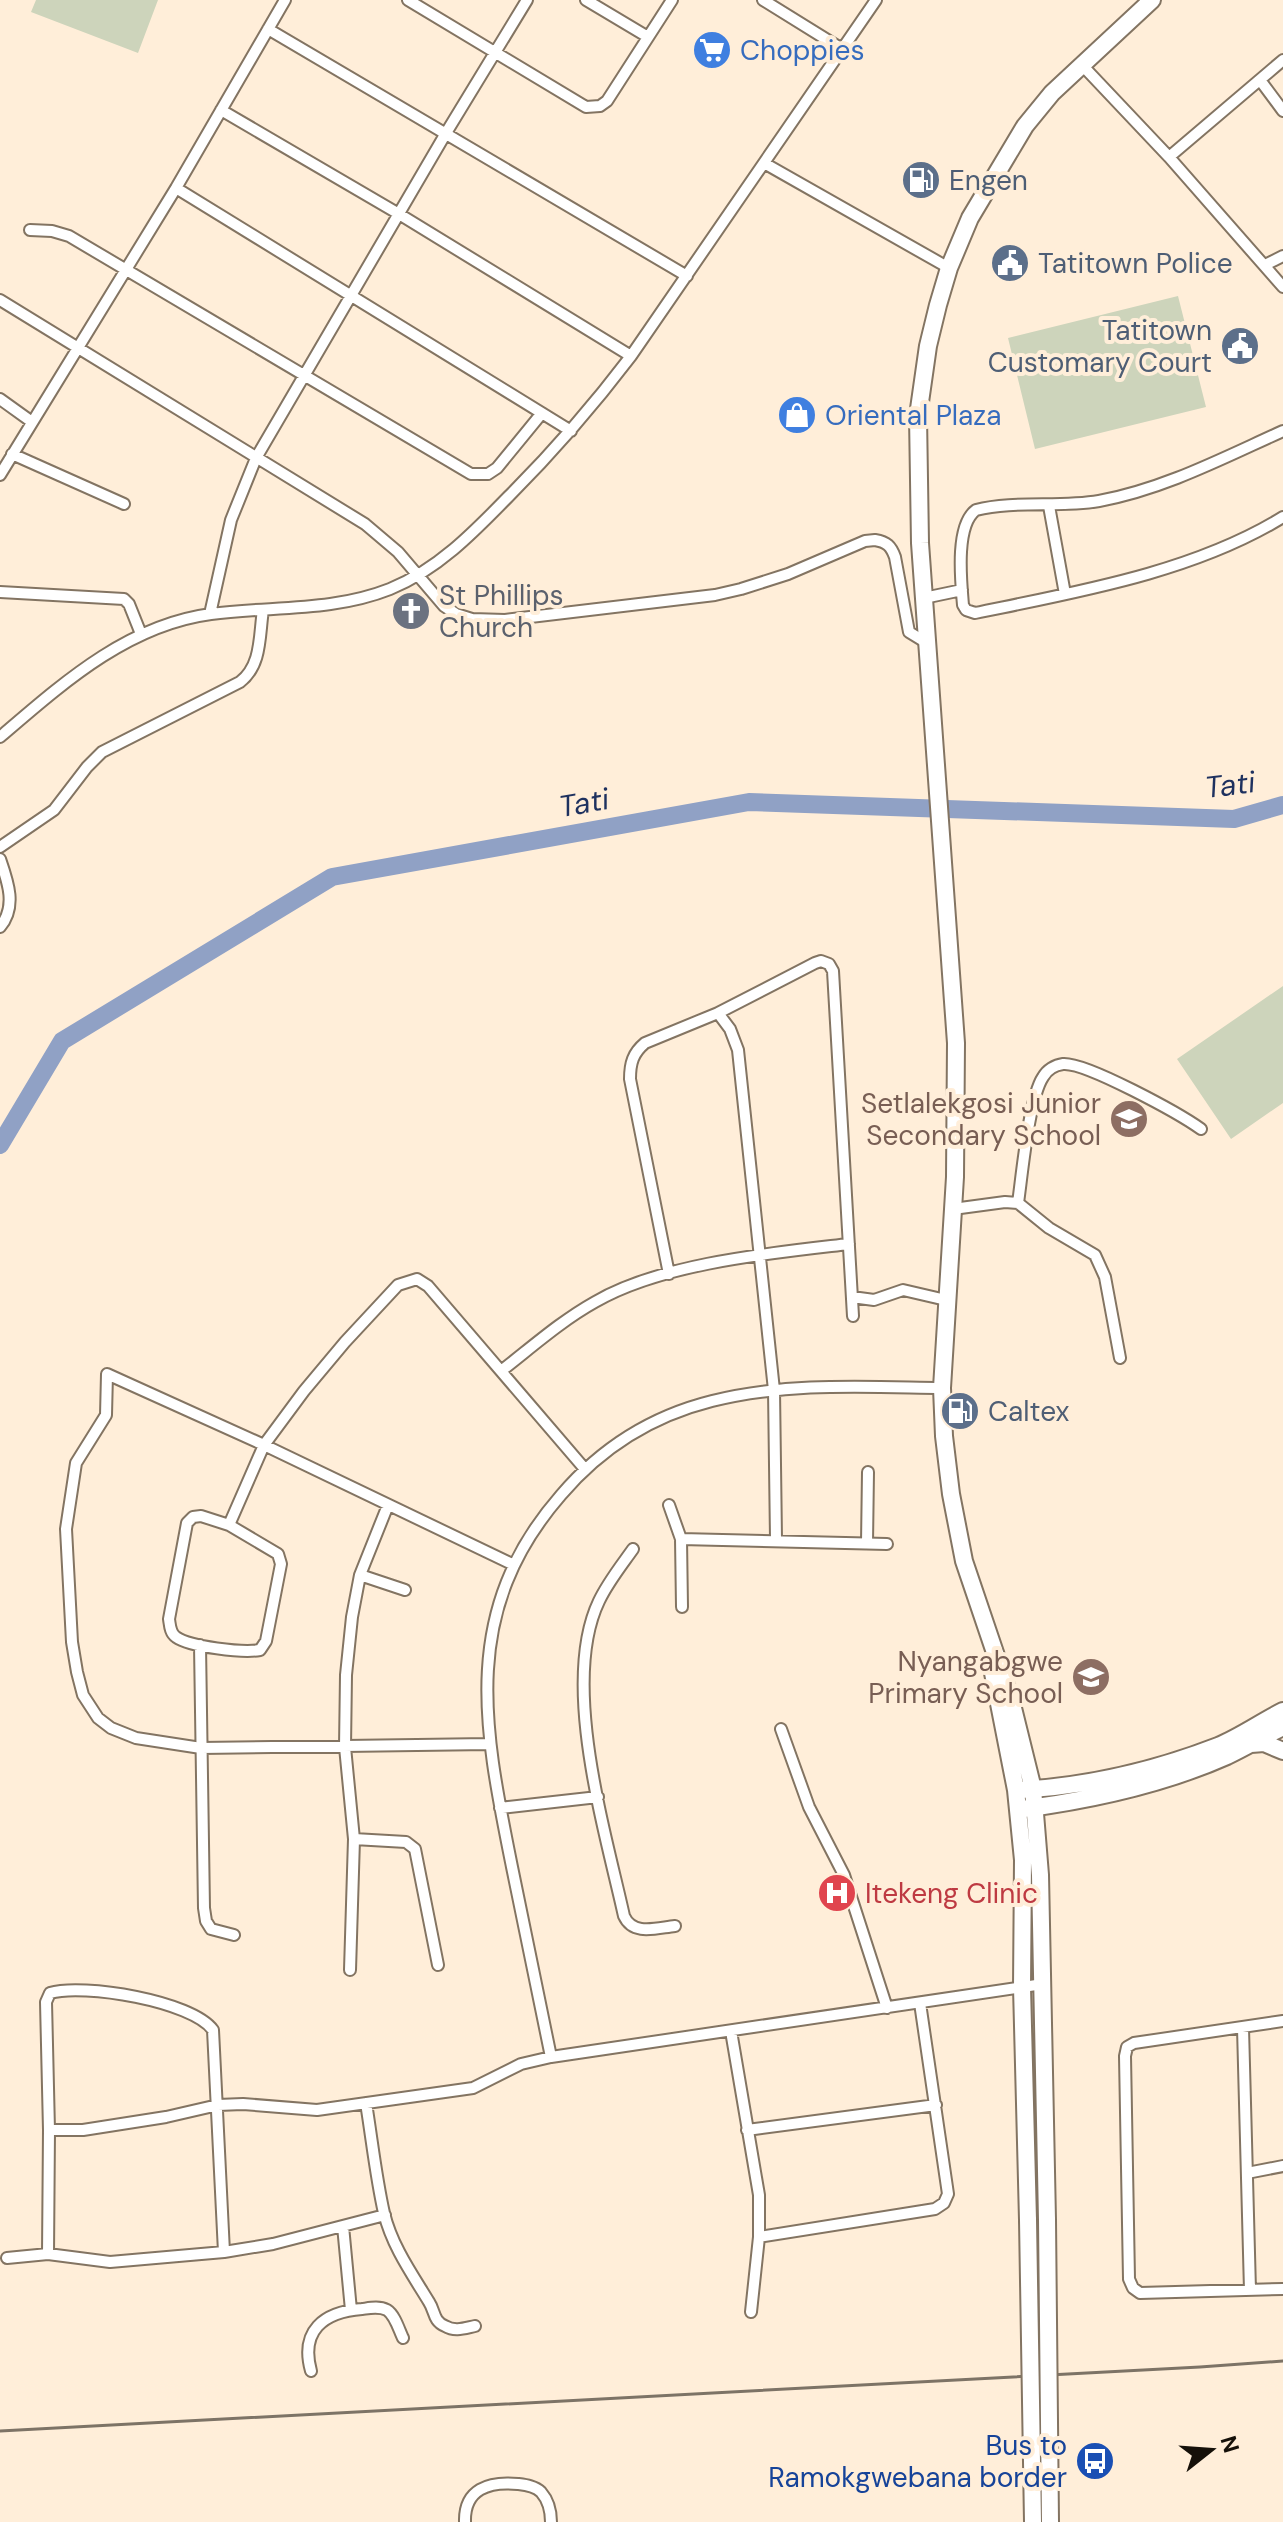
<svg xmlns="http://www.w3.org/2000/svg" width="1283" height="2522" font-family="'DM Sans',sans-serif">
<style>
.green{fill:#cdd4bb}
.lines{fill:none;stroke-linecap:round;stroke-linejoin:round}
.river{stroke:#90a1c5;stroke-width:18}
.minor-casing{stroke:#837462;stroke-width:14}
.primary-casing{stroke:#837462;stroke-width:20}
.trunk-casing{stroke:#837462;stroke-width:20}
.minor{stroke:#fff;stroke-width:10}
.primary{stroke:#fff;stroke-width:16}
.trunk{stroke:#fff;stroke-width:16}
.rail{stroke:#7d7366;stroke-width:3}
.trunk-bridge-casing{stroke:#837462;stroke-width:20;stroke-linecap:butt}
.trunk-bridge{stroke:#fff;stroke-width:16}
.labels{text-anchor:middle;stroke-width:8;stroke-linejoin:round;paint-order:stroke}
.shop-label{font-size:28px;fill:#366cbe;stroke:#ffeed9;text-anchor:start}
.service-label{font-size:28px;fill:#4e5e75;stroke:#ffeed9;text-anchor:start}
.worship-label{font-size:28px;fill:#5b616d;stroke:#ffeed9;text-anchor:start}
.education-label{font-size:28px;fill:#785e54;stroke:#ffeed9;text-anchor:end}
.health-label{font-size:28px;fill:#be3a42;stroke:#ffeed9;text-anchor:start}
.transit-label{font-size:28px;fill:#164399;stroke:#ffeed9;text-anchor:end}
.water-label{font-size:30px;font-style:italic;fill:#1e315f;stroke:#ffeed9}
</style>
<rect width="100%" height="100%" fill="#ffeed9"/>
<path class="green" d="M36 0H158L138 53 31 12Z
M1178 296 1206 407 1035 449 1008 338Z
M1283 986V1103L1231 1139 1177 1059Z"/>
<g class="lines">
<path class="river" d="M0 1145 62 1041 332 877 749 802 1234 819 1283 805"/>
<g class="minor-casing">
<path id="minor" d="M408 0 586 107 600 106 607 101 672 0
M586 0 648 37
M763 0 842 49
M268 29 687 276
M1082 65 1169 157 1283 287
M1260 80 1283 111
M221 110 399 214 631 356
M1169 157 1283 60
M764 163 949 268
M176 188 571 431
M30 230 52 231 69 236 471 474H488L497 468 542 413
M1265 265 1283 256
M0 300 365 524 398 552 444 606 456 614 472 619 505 620 715 595 741 589 788 574 865 541 875 540C887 542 891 546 895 557L909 632 927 643
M0 399 32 422
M1283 431C1223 458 1164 489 1099 501 1060 508 1014 500 976 510 955 525 961 581 963 605L966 610 975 613C1077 592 1194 572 1283 517
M12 454 124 504
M0 475 176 188 285 0
M1049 506 1065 594
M0 592 124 599 129 604 141 634
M924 598 962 590
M210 614 231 520 256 458 446 133 527 0
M0 737C62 684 127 625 211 614 271 606 332 612 390 589 437 570 473 533 508 497 553 452 593 406 631 356L876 0
M0 847 54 810 87 767 102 752 240 682C262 665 259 636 263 610
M0 859C8 882 17 907 0 927
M718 1013 815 963 821 961 829 964 833 971 853 1316
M1018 1203C1022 1175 1029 1098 1043 1077 1047 1070 1055 1065 1063 1064 1086 1062 1180 1114 1201 1129
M953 1209 1005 1202 1018 1203 1049 1228 1095 1255 1105 1277 1120 1358
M669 1274 630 1079C630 1063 633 1053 645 1043L718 1013 730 1029 738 1050 774 1390 776 1539
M852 1297 874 1300 903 1290 946 1300
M501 1371C532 1347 561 1321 595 1302 662 1263 772 1253 849 1244
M669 1505 681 1539 682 1607
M201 1516 229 1525 278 1554 281 1564 266 1641 260 1650C243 1653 190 1647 176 1637 170 1633 170 1625 169 1619L187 1523 193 1517Z
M229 1525 264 1445 304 1391 345 1342 398 1285 417 1279 428 1286 584 1468
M681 1539 887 1544
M867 1543 868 1472
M633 1549C621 1566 608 1582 599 1601 560 1682 605 1830 624 1916 633 1936 656 1928 675 1926
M360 1575 405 1590
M200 1645 204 1908 206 1921 211 1929 234 1935
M781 1729 809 1807 844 1875 887 2008
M489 1744 201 1748 136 1738 111 1728 98 1718 83 1695 77 1672 72 1642 66 1529 76 1463 106 1415 107 1374 264 1445 512 1564
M500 1808 598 1797
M354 1839 406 1842 415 1849 438 1965
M350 1970 354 1839 345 1747 346 1675 352 1617 360 1575 388 1505
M1283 2021 1134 2043 1127 2047 1125 2056 1129 2279 1133 2288 1140 2293 1283 2289
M1243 2028 1250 2290
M731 2031 759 2195V2237L751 2312
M551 2057C538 1994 525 1931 512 1867 484 1728 459 1612 561 1495 601 1448 652 1416 712 1401 787 1382 866 1387 942 1388
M366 2103C372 2140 376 2178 384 2213 392 2246 412 2274 429 2302 435 2311 433 2321 445 2326 455 2332 465 2328 475 2326
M49 2130H83L166 2117 218 2105 243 2104 317 2110 473 2088 521 2064 551 2057 1043 1984
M747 2130 936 2105
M1247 2173 1283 2166
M343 2226 351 2310
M759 2237 935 2209 944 2203 948 2194 920 2003
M48 2254 49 2130 46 2002 50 1993C83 1983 192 2001 213 2030L224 2252
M7 2258 48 2254 110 2262 224 2252 273 2244 385 2215
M311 2371C300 2331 323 2312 362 2309 370 2308 379 2306 387 2310 395 2315 399 2330 403 2338
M465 2522C464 2489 489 2481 518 2484 526 2485 535 2486 541 2492 548 2500 551 2512 551 2522"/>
</g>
<g class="primary-casing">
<path id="primary" d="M1251 1744 1264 1743 1283 1751
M1021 1790C1088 1786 1156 1770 1218 1746 1240 1737 1261 1722 1283 1711
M1023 1809C1091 1800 1164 1784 1227 1756 1246 1747 1264 1736 1283 1727"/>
</g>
<g class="trunk-casing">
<path id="trunk" d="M993 1673 1016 1790 1023 1860 1022 1987 1028 2220
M1047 2220 1040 1875 1033 1789 1011 1700 964 1561 951 1494 944 1436 942 1388 955 1177 956 1043 920 543 918 416 928 346 938 305 949 268 970 218 1025 126 1052 93 1152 0"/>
</g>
<use href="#minor" class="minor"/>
<use href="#primary" class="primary"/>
<use href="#trunk" class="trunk"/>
<path class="rail" d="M0 2431 1200 2367 1283 2361"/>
<g class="trunk-bridge-casing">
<path id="trunk-bridge" d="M1028 2220 1033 2522
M1047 2220 1050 2522"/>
</g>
<use href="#trunk-bridge" class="trunk-bridge"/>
</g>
<defs>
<g id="supermarket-disc" transform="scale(2)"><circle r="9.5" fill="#3f7fe0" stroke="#ffeed9"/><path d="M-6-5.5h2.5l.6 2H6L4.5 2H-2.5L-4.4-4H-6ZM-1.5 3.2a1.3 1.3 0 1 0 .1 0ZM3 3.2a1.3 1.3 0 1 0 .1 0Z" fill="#fff"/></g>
<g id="fuel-disc" transform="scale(2)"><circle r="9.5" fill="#5c6f8a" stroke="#ffeed9"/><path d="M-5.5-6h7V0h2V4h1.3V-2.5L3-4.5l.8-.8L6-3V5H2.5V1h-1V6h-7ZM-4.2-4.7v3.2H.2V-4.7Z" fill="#fff"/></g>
<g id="civic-disc" transform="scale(2)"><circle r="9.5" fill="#5c6f8a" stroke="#ffeed9"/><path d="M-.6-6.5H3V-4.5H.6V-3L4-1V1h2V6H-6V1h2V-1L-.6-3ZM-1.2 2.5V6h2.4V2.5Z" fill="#fff"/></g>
<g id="shop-disc" transform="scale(2)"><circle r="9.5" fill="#3f7fe0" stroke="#ffeed9"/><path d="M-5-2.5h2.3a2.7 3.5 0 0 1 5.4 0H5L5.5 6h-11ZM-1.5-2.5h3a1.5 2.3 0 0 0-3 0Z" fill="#fff"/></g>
<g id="church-disc" transform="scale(2)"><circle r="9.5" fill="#6b7280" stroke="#ffeed9"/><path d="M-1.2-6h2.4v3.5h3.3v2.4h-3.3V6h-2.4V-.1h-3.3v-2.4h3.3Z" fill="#fff"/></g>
<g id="school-disc" transform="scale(2)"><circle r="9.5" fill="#8d6e63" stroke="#ffeed9"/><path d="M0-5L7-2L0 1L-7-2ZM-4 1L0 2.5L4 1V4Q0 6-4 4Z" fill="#fff"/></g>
<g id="hospital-disc" transform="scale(2)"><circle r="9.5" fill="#e0444e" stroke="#ffeed9"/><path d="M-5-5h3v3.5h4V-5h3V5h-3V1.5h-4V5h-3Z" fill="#fff"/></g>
<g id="bus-disc" transform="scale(2)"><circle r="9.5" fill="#1a4fb4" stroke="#ffeed9"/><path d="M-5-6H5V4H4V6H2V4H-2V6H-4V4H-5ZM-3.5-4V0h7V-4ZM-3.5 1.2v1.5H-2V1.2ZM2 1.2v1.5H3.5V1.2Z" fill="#fff"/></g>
</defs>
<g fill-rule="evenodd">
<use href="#supermarket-disc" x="712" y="50"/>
<use href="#fuel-disc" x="921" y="180"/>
<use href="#civic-disc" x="1010" y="263"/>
<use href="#civic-disc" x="1240" y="346"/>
<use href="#shop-disc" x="797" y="415"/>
<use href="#church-disc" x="411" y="611"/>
<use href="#school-disc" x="1129" y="1119"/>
<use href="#fuel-disc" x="960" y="1411"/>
<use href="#school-disc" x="1091" y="1677"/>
<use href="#hospital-disc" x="837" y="1893"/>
<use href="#bus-disc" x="1095" y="2461"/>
</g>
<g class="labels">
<g class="shop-label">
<text x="740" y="60">Choppies</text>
<text x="825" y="425">Oriental Plaza</text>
</g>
<g class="service-label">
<text x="949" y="190">Engen</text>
<text x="1038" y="273">Tatitown Police</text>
<text x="1212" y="340" text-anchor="end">Tatitown<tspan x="1212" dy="32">Customary Court</tspan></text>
<text x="988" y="1421">Caltex</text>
</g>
<g class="worship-label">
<text x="439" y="605">St Phillips<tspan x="439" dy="32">Church</tspan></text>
</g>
<g class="education-label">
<text x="1101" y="1113">Setlalekgosi Junior<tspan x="1101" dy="32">Secondary School</tspan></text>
<text x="1063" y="1671">Nyangabgwe<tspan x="1063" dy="32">Primary School</tspan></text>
</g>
<g class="health-label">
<text x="865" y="1903">Itekeng Clinic</text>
</g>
<g class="transit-label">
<text x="1067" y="2455">Bus to<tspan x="1067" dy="32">Ramokgwebana border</tspan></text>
</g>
<g class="water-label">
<text transform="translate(1230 785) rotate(-7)" y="10">Tati</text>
<text transform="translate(584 803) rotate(-10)" y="10">Tati</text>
</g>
</g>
<g transform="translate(1211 2450) rotate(73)" stroke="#ffeed9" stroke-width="6" paint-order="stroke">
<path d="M0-6L14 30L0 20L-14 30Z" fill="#151009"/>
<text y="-12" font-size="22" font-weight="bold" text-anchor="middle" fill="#151009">N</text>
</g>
</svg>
